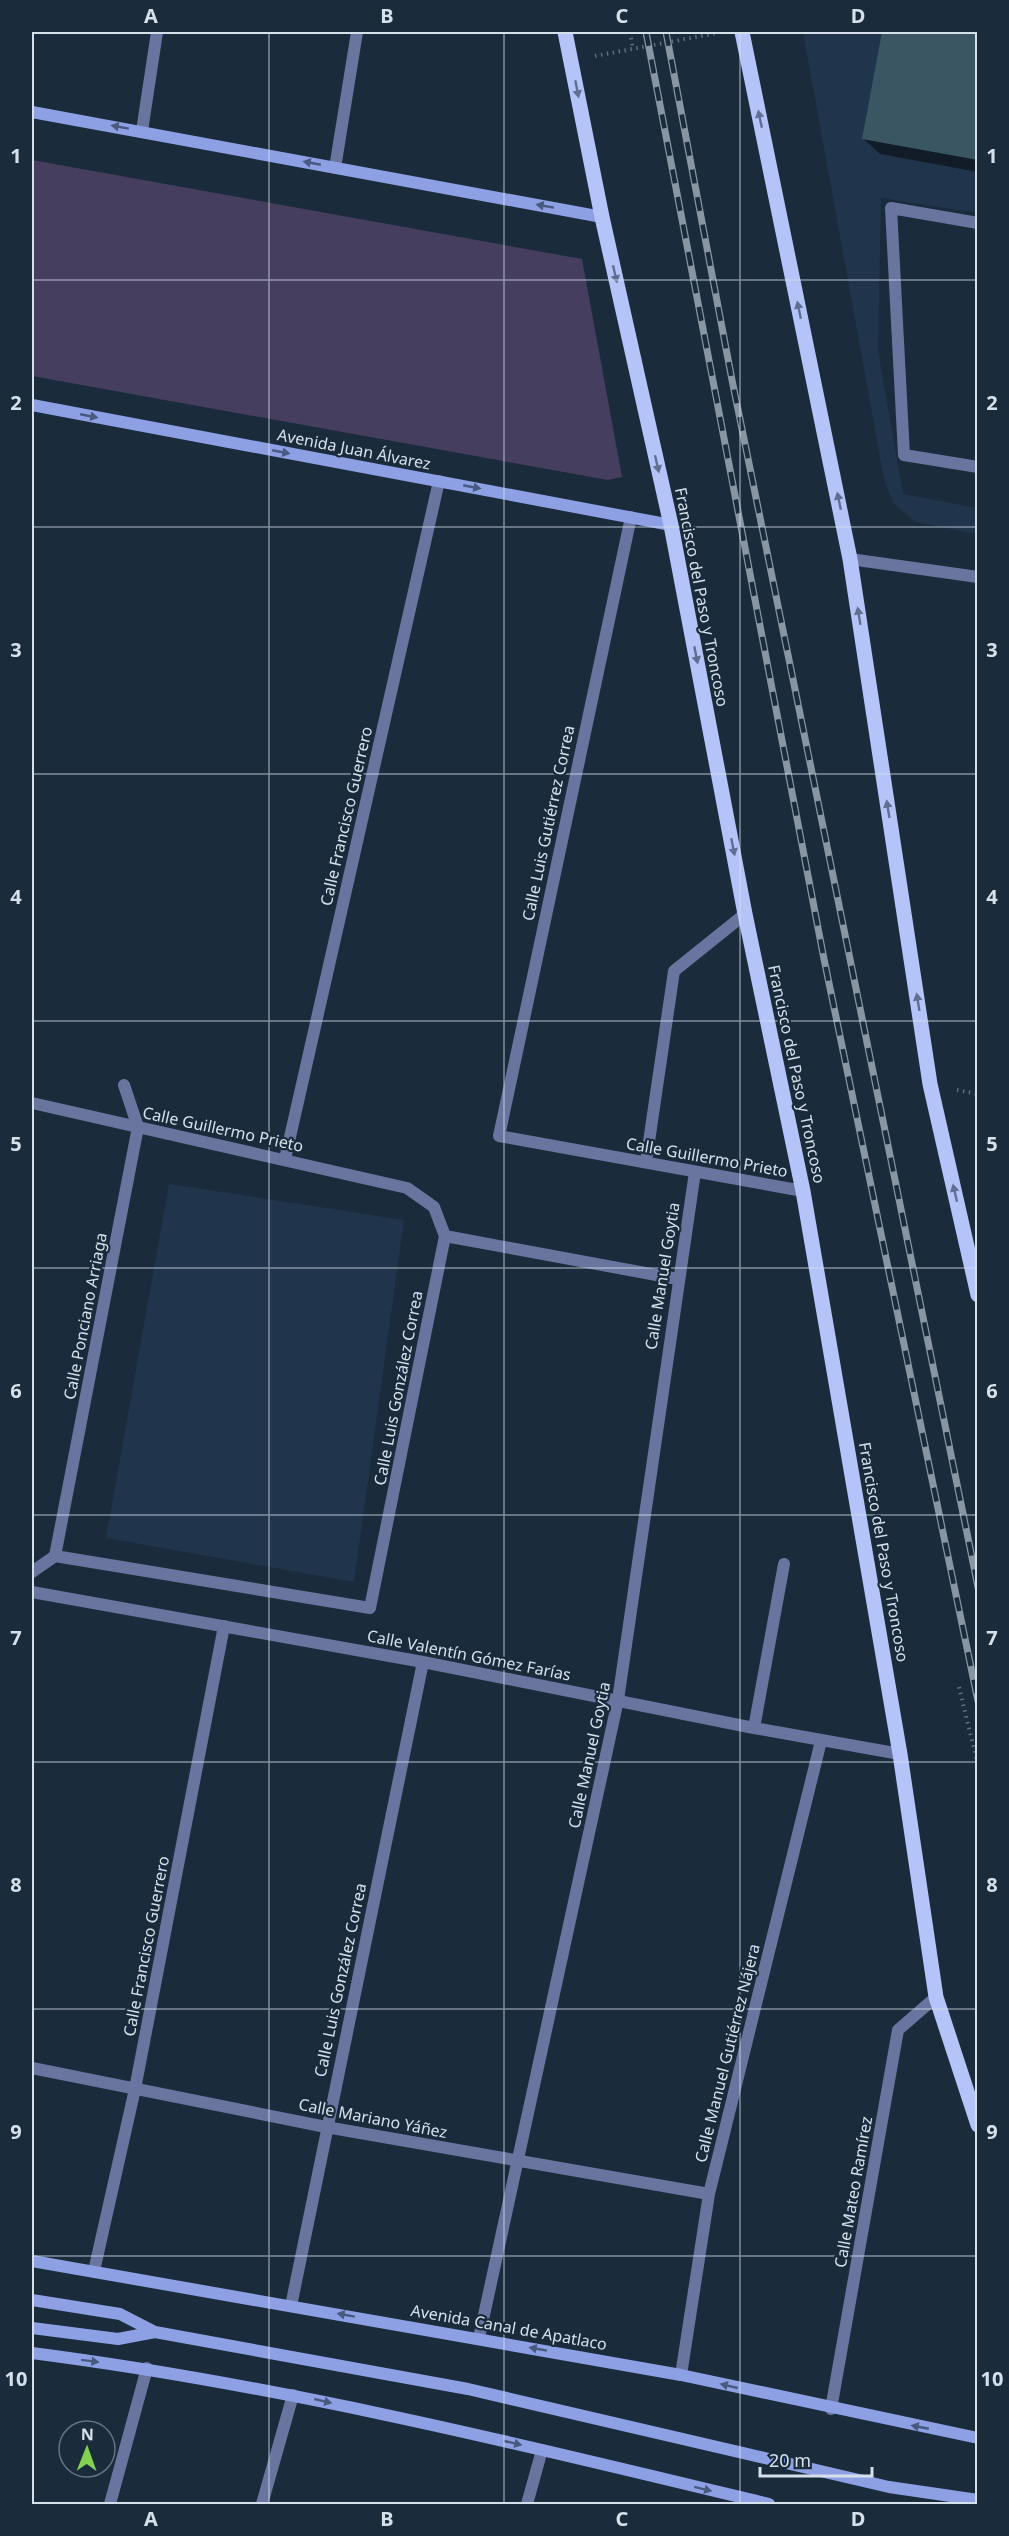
<svg xmlns="http://www.w3.org/2000/svg" width="1009" height="2536" font-family="'Noto Sans',sans-serif">
<style>
.built{fill:#20354b}
.green{fill:#463e5e}
.shadow{fill:#0007}
.building{fill:#3a5662}
.lines{fill:none;stroke-linecap:round;stroke-linejoin:round}
.path{stroke:#5f6e7c;stroke-width:4;stroke-dasharray:1.5 4.5;stroke-linecap:butt}
.lane{stroke:#69759f;stroke-width:12}
.street{stroke:#69759f;stroke-width:12}
.secondary{stroke:#8da0e3;stroke-width:12}
.primary{stroke:#b4c3f8;stroke-width:15}
.rail-casing{stroke:#8896a3;stroke-width:7}
.rail{stroke:#1a2b3c;stroke-width:4.5;stroke-dasharray:14;stroke-linecap:butt}
.oneway{fill:#5f6f91}
.oneway2{fill:#485a7f}
.grid{fill:none;stroke:#d5e0eb;stroke-width:1.5;stroke-opacity:0.55}
.labels{text-anchor:middle;stroke-width:4.5;stroke-linejoin:round;paint-order:stroke}
.street-label{font-size:16px;fill:#d5e0eb;stroke:#1a2b3c}
.neatline{fill:none;stroke:#d5e0eb;stroke-width:2}
.grid-label{font-size:20px;text-anchor:middle;font-weight:bold;fill:#d5e0eb}
</style>
<rect width="100%" height="100%" fill="#1a2b3c"/>
<path class="built" d="M803 32H977V213L881 198 878 351 903 494 977 508V534L916 522 894 504 884 479Z
M169 1184 404 1220 354 1582 106 1538Z"/>
<path class="green" d="M32 160 582 259 622 477 608 480 32 376Z"/>
<path class="shadow" d="M884 32H978V172L880 154 864 139Z"/>
<path class="building" d="M882 32H978V160L862 139Z"/>
<g class="lines">
<path class="path" d="M630 32 633 49
M595 56 717 33
M957 1090 978 1094
M959 1687 978 1765
M978 2211V2214"/>
<path class="lane" d="M978 223 891 208 904 455 978 467"/>
<path class="street" d="M142 131 157 32
M335 168 357 32
M631 517 499 1136 803 1191
M850 559 978 577
M32 1103 407 1188 434 1207 445 1236 370 1608 55 1556
M285 1159 439 481
M646 1162 674 971 745 914
M445 1236 678 1279
M55 1556 138 1127 124 1085
M32 1572 55 1556
M32 1592 423 1662 754 1728 900 1754
M754 1728 784 1564
M32 2068 326 2127 709 2194
M94 2271 135 2089 224 1626
M291 2306 423 1662
M479 2338 618 1700 695 1172
M681 2375 709 2194 821 1741
M831 2409 898 2030 936 1997
M110 2504 147 2368
M262 2504 293 2395
M527 2504 542 2450"/>
<path class="secondary" d="M32 112 602 217
M32 405 671 525
M32 2261 681 2375 978 2438
M32 2300 120 2314 155 2332 468 2389 889 2487 978 2500
M32 2328 118 2339 155 2332
M32 2353C281 2385 525 2445 769 2504"/>
<path class="primary" d="M565 32 602 217 671 525 745 914 803 1191 900 1754 936 1997 978 2125
M742 32 850 559 930 1084 978 1295"/>
<g class="rail-casing">
<path id="rail" d="M646 32 824 959 978 1701
M666 32 732 380 978 1587"/>
</g>
<use href="#rail" class="rail"/>
</g>
<defs><path id="oneway-solid" d="M-6-.8H1V-3.2L6.5 0L1 3.2V.8H-6Z" transform="scale(1.5)"/></defs>
<g class="oneway">
<use href="#oneway-solid" transform="translate(577 89) rotate(79)"/>
<use href="#oneway-solid" transform="translate(760 119) rotate(-102)"/>
<use href="#oneway-solid" transform="translate(615 274) rotate(77)"/>
<use href="#oneway-solid" transform="translate(799 310) rotate(-102)"/>
<use href="#oneway-solid" transform="translate(657 464) rotate(77)"/>
<use href="#oneway-solid" transform="translate(839 501) rotate(-102)"/>
<use href="#oneway-solid" transform="translate(859 616) rotate(-99)"/>
<use href="#oneway-solid" transform="translate(696 655) rotate(79)"/>
<use href="#oneway-solid" transform="translate(888 809) rotate(-99)"/>
<use href="#oneway-solid" transform="translate(733 847) rotate(79)"/>
<use href="#oneway-solid" transform="translate(918 1002) rotate(-99)"/>
<use href="#oneway-solid" transform="translate(955 1193) rotate(-103)"/>
</g>
<g class="oneway2">
<use href="#oneway-solid" transform="translate(120 127) rotate(-170)"/>
<use href="#oneway-solid" transform="translate(312 163) rotate(-169)"/>
<use href="#oneway-solid" transform="translate(545 206) rotate(-170)"/>
<use href="#oneway-solid" transform="translate(89 416) rotate(11)"/>
<use href="#oneway-solid" transform="translate(281 452) rotate(11)"/>
<use href="#oneway-solid" transform="translate(472 487) rotate(11)"/>
<use href="#oneway-solid" transform="translate(346 2315) rotate(-170)"/>
<use href="#oneway-solid" transform="translate(538 2349) rotate(-170)"/>
<use href="#oneway-solid" transform="translate(90 2361) rotate(7)"/>
<use href="#oneway-solid" transform="translate(729 2386) rotate(-167)"/>
<use href="#oneway-solid" transform="translate(323 2401) rotate(13)"/>
<use href="#oneway-solid" transform="translate(920 2427) rotate(-169)"/>
<use href="#oneway-solid" transform="translate(513 2443) rotate(13)"/>
<use href="#oneway-solid" transform="translate(703 2489) rotate(14)"/>
</g>
<path class="grid" d="M269 32V2504M504 32V2504M740 32V2504M32 280H978M32 527H978M32 774H978M32 1021H978M32 1268H978M32 1515H978M32 1762H978M32 2009H978M32 2256H978"/>
<g class="labels">
<g class="street-label">
<text transform="translate(354 449) rotate(11)" y="6">Avenida Juan Álvarez</text>
<text transform="translate(702 597) rotate(79)" y="6">Francisco del Paso y Troncoso</text>
<text transform="translate(346 816) rotate(-77)" y="6">Calle Francisco Guerrero</text>
<text transform="translate(548 823) rotate(-78)" y="6">Calle Luis Gutiérrez Correa</text>
<text transform="translate(797 1074) rotate(78)" y="6">Francisco del Paso y Troncoso</text>
<text transform="translate(223 1129) rotate(12)" y="6">Calle Guillermo Prieto</text>
<text transform="translate(707 1157) rotate(10)" y="6">Calle Guillermo Prieto</text>
<text transform="translate(662 1276) rotate(-81)" y="6">Calle Manuel Goytia</text>
<text transform="translate(85 1316) rotate(-79)" y="6">Calle Ponciano Arriaga</text>
<text transform="translate(398 1388) rotate(-79)" y="6">Calle Luis González Correa</text>
<text transform="translate(884 1552) rotate(80)" y="6">Francisco del Paso y Troncoso</text>
<text transform="translate(469 1655) rotate(11)" y="6">Calle Valentín Gómez Farías</text>
<text transform="translate(589 1755) rotate(-78)" y="6">Calle Manuel Goytia</text>
<text transform="translate(146 1946) rotate(-79)" y="6">Calle Francisco Guerrero</text>
<text transform="translate(340 1980) rotate(-78)" y="6">Calle Luis González Correa</text>
<text transform="translate(727 2053) rotate(-76)" y="6">Calle Manuel Gutiérrez Nájera</text>
<text transform="translate(373 2118) rotate(11)" y="6">Calle Mariano Yáñez</text>
<text transform="translate(853 2192) rotate(-80)" y="6">Calle Mateo Ramírez</text>
<text transform="translate(509 2327) rotate(10)" y="6">Avenida Canal de Apatlaco</text>
</g>
</g>
<rect width="1009" height="2536" fill="none" stroke="#1a2b3c" stroke-width="66"/>
<g transform="translate(87 2449) rotate(1)"><circle r="28" fill="#1a2b3c" stroke="#657382" stroke-width="1.5"/>
<path d="M0-4.5L10 22L0 15L-10 22Z" fill="#81d050"/>
<text y="-9" font-size="16" font-weight="bold" text-anchor="middle" fill="#d5e0eb">N</text>
</g>
<path d="M760 2467v9h112v-9" fill="none" stroke="#d5e0eb" stroke-width="3"/>
<text x="769" y="2467" font-size="18" fill="#d5e0eb" stroke="#1a2b3c" stroke-width="4.5" paint-order="stroke">20 m</text>
<rect x="33" y="33" width="943" height="2470" class="neatline"/>
<g class="grid-label">
<text x="151" y="23">A</text>
<text x="387" y="23">B</text>
<text x="622" y="23">C</text>
<text x="858" y="23">D</text>
<text x="16" y="163">1</text>
<text x="992" y="163">1</text>
<text x="16" y="410">2</text>
<text x="992" y="410">2</text>
<text x="16" y="657">3</text>
<text x="992" y="657">3</text>
<text x="16" y="904">4</text>
<text x="992" y="904">4</text>
<text x="16" y="1151">5</text>
<text x="992" y="1151">5</text>
<text x="16" y="1398">6</text>
<text x="992" y="1398">6</text>
<text x="16" y="1645">7</text>
<text x="992" y="1645">7</text>
<text x="16" y="1892">8</text>
<text x="992" y="1892">8</text>
<text x="16" y="2139">9</text>
<text x="992" y="2139">9</text>
<text x="16" y="2386">10</text>
<text x="992" y="2386">10</text>
<text x="151" y="2526">A</text>
<text x="387" y="2526">B</text>
<text x="622" y="2526">C</text>
<text x="858" y="2526">D</text>
</g>
</svg>
